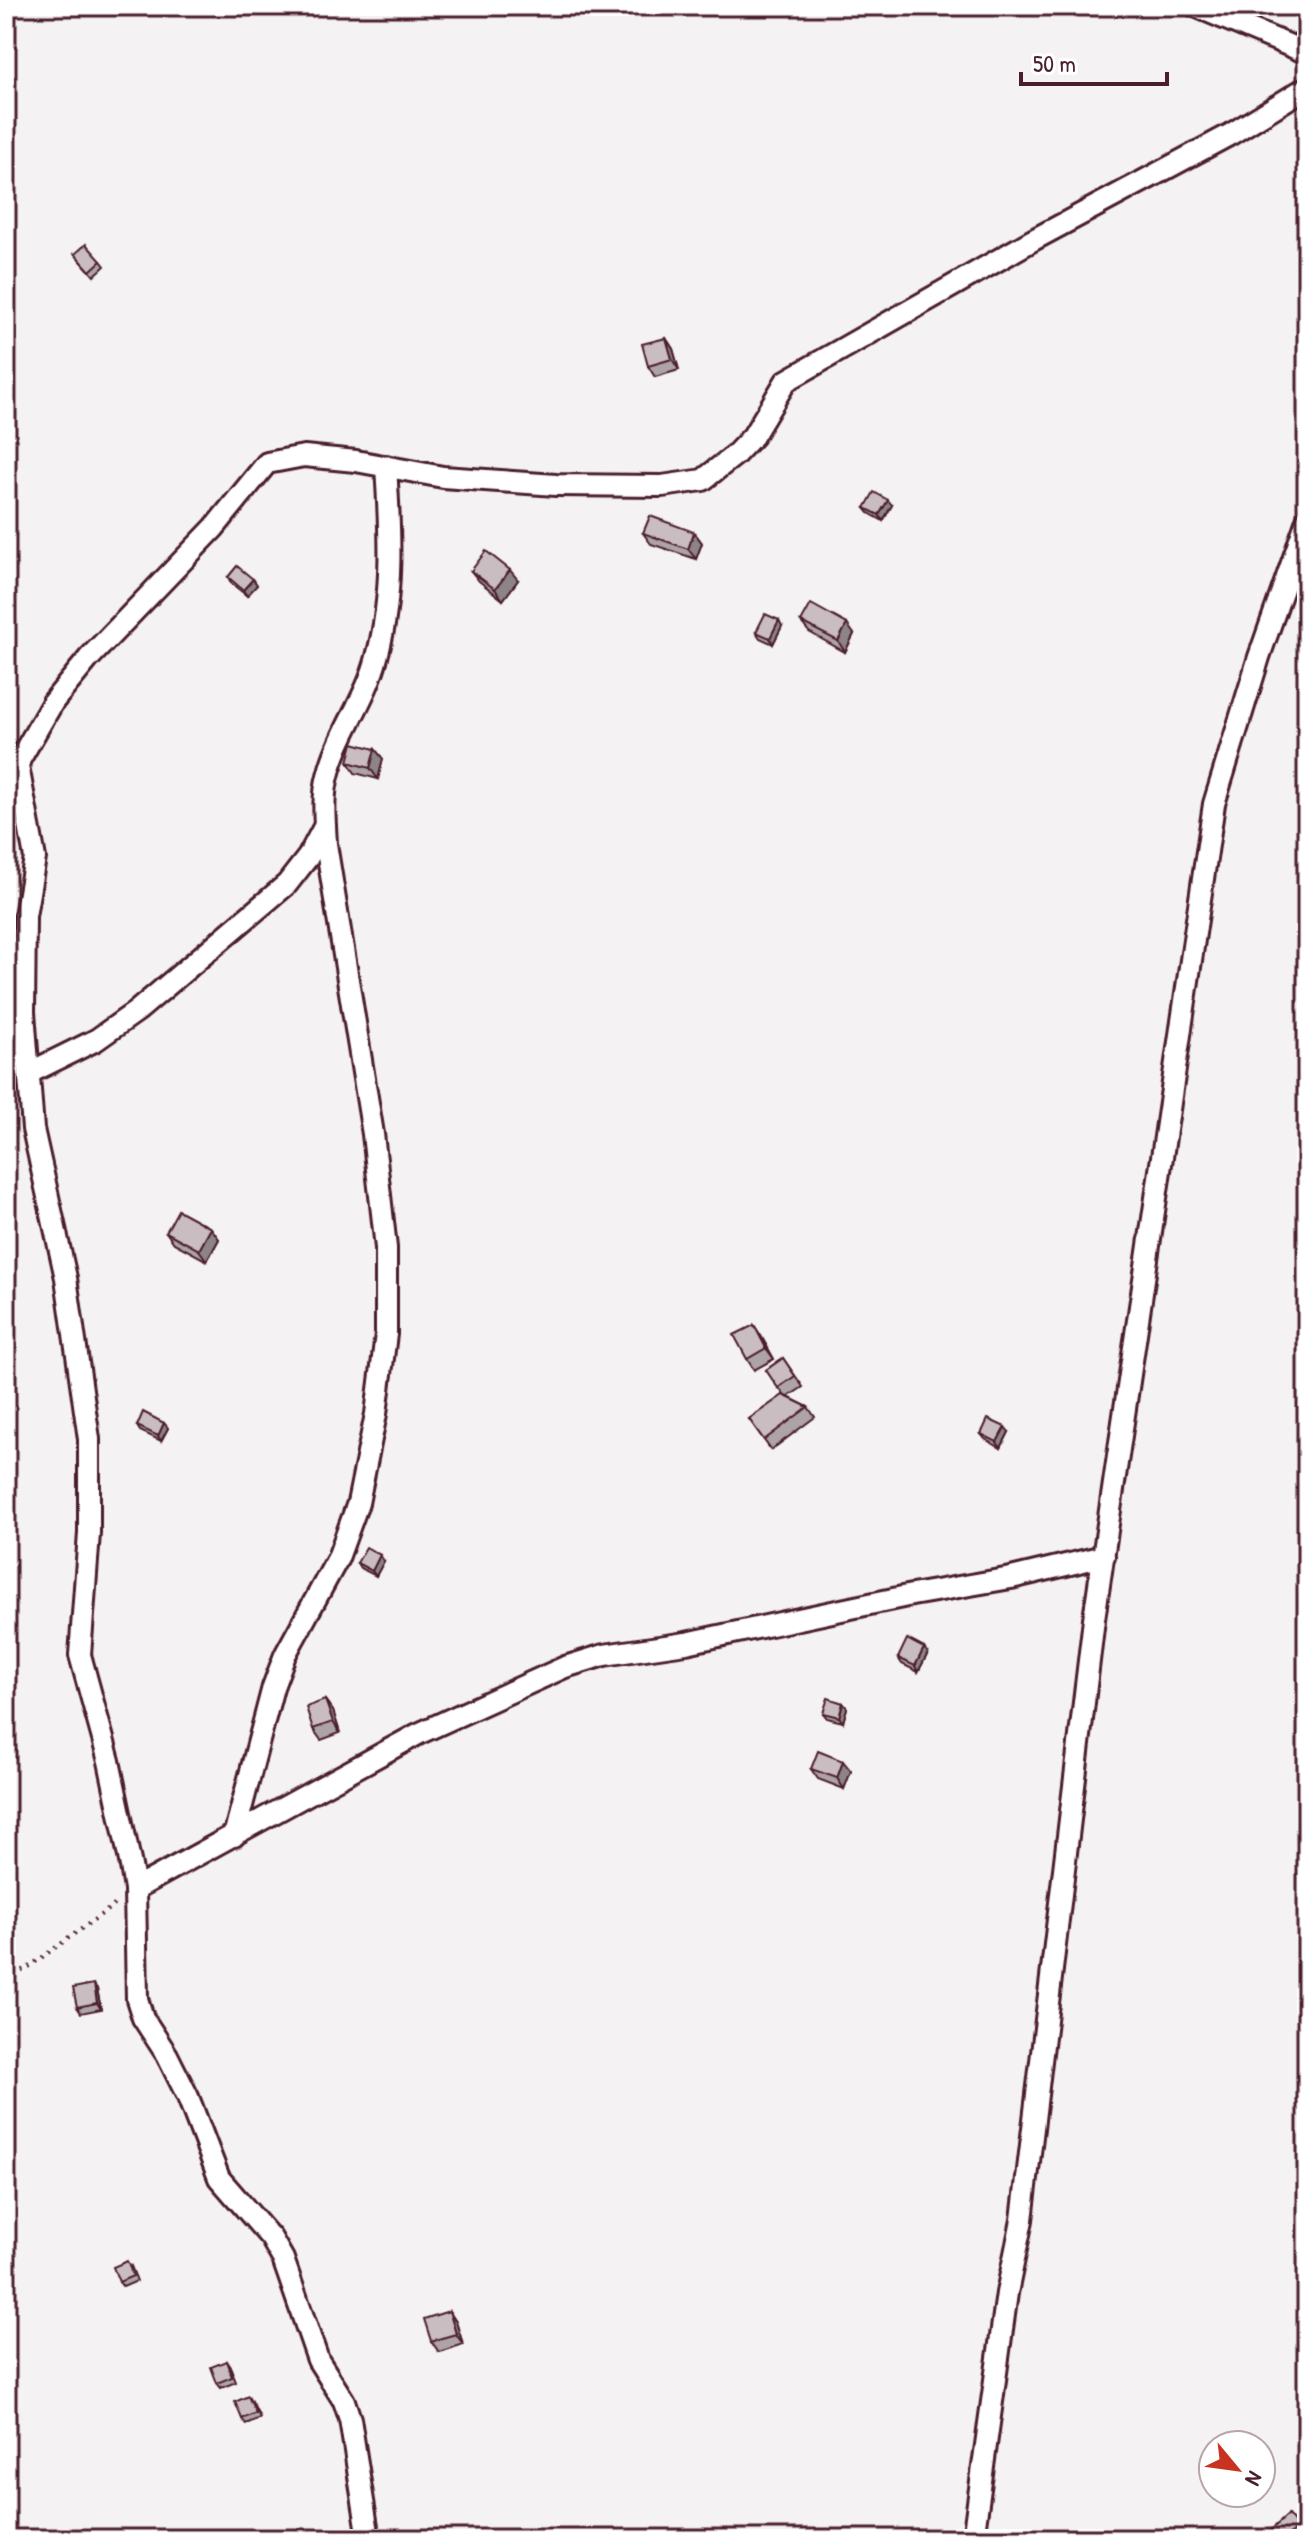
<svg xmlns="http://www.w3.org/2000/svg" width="1313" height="2545" font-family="'Patrick Hand',sans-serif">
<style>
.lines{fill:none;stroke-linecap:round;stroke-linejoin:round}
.stream{stroke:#8d727a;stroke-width:6}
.minor-casing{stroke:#4a1f2b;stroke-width:26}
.path{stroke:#4a1f2b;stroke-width:4;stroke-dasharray:2 6;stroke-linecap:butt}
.minor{stroke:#fff;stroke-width:20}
.wall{fill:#aea3a6;stroke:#4a1f2b;stroke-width:2}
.shaded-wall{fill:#8d8487;stroke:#4a1f2b;stroke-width:2}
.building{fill:#cabdc1;stroke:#4a1f2b;stroke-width:2}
</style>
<rect width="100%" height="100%" fill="#f4f2f2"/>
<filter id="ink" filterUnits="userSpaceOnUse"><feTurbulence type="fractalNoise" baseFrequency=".0125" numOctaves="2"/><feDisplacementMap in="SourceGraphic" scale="16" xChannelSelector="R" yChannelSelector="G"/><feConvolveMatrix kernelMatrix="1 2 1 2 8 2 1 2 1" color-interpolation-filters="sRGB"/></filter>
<g filter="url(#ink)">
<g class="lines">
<path class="stream" d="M1307 1788 1303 1797 1307 1813"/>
<g class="minor-casing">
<path id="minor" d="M1195 6 1307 53
M29 1073 96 1040 137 1011 287 884 308 857 325 825
M234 1836 273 1687 285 1655 338 1558 358 1503 376 1414 386 1334V1248L373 1134 326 844C325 822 322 798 328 776 338 734 367 698 377 657 394 594 390 530 386 466
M135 1889 418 1734 565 1667 604 1655 686 1643 912 1595 1011 1578 1104 1556
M369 2539 350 2419 344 2401 318 2360 283 2259 271 2238 219 2178 188 2097 167 2055 143 2018 137 1999 135 1889 131 1866 109 1761 80 1655 89 1533V1439L66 1278 33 1129 24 1012 25 916 35 858 18 766 20 759 53 702 89 658 214 528 267 463 304 456 356 461 443 477 556 485 662 486 703 480 735 455 753 436 786 381 1033 240 1231 134 1307 87
M973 2539 1007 2293 1022 2220 1094 1619 1214 804 1259 657 1307 520"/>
</g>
<path class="path" d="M6 1974 26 1969 117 1903"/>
<use href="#minor" class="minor"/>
</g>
<path class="wall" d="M75 254 101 261 105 266 94 276Z
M666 338 673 349 679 370 655 377 648 366Z
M892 505 883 521 869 513 865 508Z
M694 532 702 543 696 559 651 544 643 533Z
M471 571 518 580 503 600 479 581Z
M228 577 253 579 257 585 247 596 231 583Z
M801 622 854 634 845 652 809 632Z
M782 626 773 644 760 638 756 632Z
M375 749 383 759 378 779 355 773 348 762Z
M211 1228 219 1239 207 1261 174 1243 166 1232Z
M754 1325 761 1336 774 1359 754 1370 747 1359Z
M783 1358 803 1387 788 1397 808 1407 815 1417 771 1450 749 1419 784 1395 766 1370Z
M164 1423 168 1428 161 1441 140 1431 137 1426Z
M1009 1432 1001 1448 985 1439 981 1434Z
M384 1561 376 1576 360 1568 357 1563Z
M928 1653 918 1672 902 1664 898 1658Z
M325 1700 333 1711 340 1733 321 1740 313 1729Z
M843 1703 847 1708 843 1722 827 1718 823 1713Z
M811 1769 851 1771 844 1789 818 1779Z
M97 1989 101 2009 81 2013 77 2007Z
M131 2266 137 2281 123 2287 119 2282Z
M449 2311 456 2322 463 2344 439 2352 431 2341Z
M226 2361 230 2367 236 2382 221 2388 217 2383Z
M252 2401 260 2418 246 2424 242 2419Z
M1298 2527 1306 2538 1305 2539H1270L1266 2534Z"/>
<path class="shaded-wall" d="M666 338 673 349 679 370 672 359Z
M888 500 892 505 883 521 879 515Z
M694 532 702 543 696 559 688 549Z
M510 570 518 580 503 600 495 589Z
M253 579 257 585 247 596 243 590Z
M779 620 782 626 773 644 770 638Z
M847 624 854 634 845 652 838 641Z
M375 749 383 759 378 779 370 768Z
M211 1228 219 1239 207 1261 199 1250Z
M754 1325 761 1336 774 1359 766 1348Z
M164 1423 168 1428 161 1441 158 1436Z
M1005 1427 1009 1432 1001 1448 997 1442Z
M380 1555 384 1561 376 1576 372 1571Z
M924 1648 928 1653 918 1672 915 1666Z
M325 1700 333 1711 340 1733 333 1722Z
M843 1703 847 1708 843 1722 839 1717Z
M843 1761 851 1771 844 1789 837 1778Z
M94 1984 97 1989 101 2009 97 2003Z
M449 2311 456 2322 463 2344 456 2334Z"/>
<path class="building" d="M86 244 101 261 90 271 75 254Z
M666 338 672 359 648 366 642 344Z
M874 492 888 500 879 515 865 508Z
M650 516 694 532 688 549 643 533Z
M486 551 510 570 495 589 471 571Z
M237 566 253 579 243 590 228 577Z
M811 604 847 624 838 641 801 622Z
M765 614 779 620 770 638 756 632Z
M353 743 375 749 370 768 348 762Z
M178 1210 211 1228 199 1250 166 1232Z
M754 1325 766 1348 747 1359 734 1335Z
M783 1358 795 1376 778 1388 766 1370Z
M783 1395 808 1407 764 1440 749 1419Z
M143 1412 164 1423 158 1436 137 1426Z
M988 1419 1005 1427 997 1442 981 1434Z
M366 1547 380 1555 372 1571 357 1563Z
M907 1639 924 1648 915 1666 898 1658Z
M828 1698 843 1703 839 1717 823 1713Z
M325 1700 333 1722 313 1729 306 1707Z
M818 1751 843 1761 837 1778 811 1769Z
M94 1984 97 2003 77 2007 73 1988Z
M127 2261 133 2276 119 2282 113 2267Z
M449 2311 456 2334 431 2341 424 2319Z
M226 2361 232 2377 217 2383 211 2367Z
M248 2396 256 2413 242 2419 235 2402Z
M1288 2515 1298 2527 1285 2539H1271L1266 2534Z"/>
</g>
<rect width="1313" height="2545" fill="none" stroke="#fff" stroke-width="32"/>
<rect x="16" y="16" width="1281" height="2513" fill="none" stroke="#4a1f2b" stroke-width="3" filter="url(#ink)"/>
<g transform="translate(1237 2469) rotate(119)"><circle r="38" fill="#ffffff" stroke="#b7a5aa" stroke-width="2"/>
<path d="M0-6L14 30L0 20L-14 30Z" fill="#c8321e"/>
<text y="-12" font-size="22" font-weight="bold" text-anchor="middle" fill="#4a1f2b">N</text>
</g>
<path d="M1021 72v12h146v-12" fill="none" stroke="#4a1f2b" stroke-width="4"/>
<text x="1033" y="72" font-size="24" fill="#4a1f2b" stroke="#ffffff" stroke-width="6" paint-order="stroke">50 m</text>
</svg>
